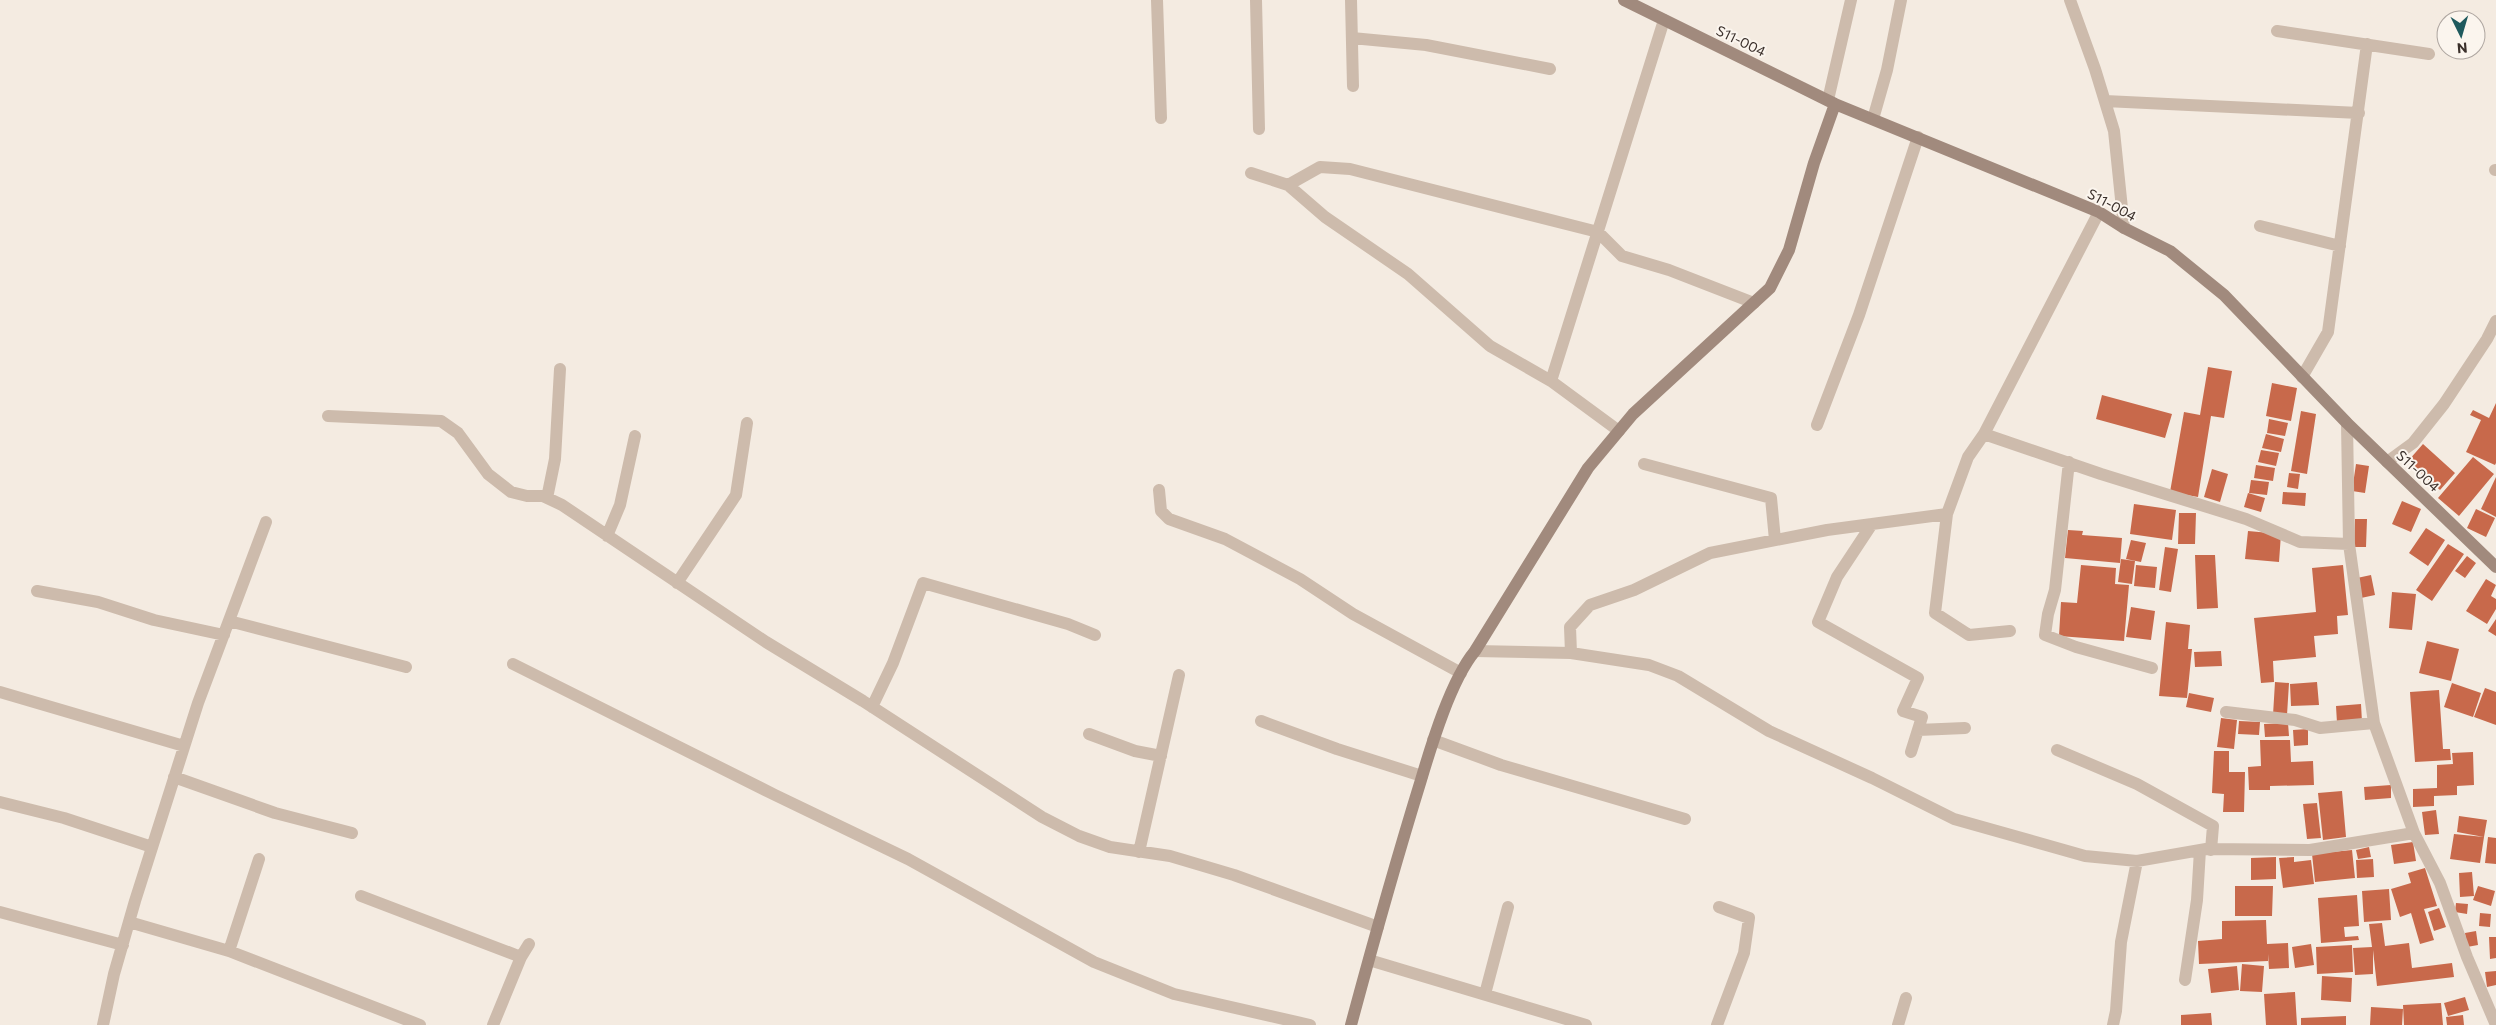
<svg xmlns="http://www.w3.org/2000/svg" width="2496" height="1025" font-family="Commissioner,sans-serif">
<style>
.building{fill:#c8694b}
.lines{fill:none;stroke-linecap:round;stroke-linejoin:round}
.street{stroke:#cdbbac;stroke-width:12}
.secondary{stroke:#a18a7d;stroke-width:12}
.labels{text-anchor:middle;stroke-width:4;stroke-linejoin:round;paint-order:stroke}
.street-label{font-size:14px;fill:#3b302b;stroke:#fbf5ee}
</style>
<rect width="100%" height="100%" fill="#f4ebe1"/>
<path class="building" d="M2208 367 2232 371 2224 418 2211 416 2198 497 2170 492 2184 412 2200 415Z
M2272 383 2297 388 2291 421 2266 416Z
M2102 395 2172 414 2165 438 2096 419Z
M2496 403V463L2495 465 2466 452 2481 420 2470 415 2473 410 2489 418Z
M2301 411 2316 414 2307 474 2291 471Z
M2269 419 2288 423 2285 436 2267 433Z
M2266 434 2284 439 2281 452 2262 448Z
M2423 444 2455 473 2440 490 2408 461Z
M2261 450 2279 453 2276 466 2258 462Z
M2473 457 2494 474 2459 516 2438 498Z
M2356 464 2369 466 2365 493 2352 491Z
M2256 465 2275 468 2273 481 2254 478Z
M2212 469 2228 474 2220 502 2204 497Z
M2289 473 2300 474 2298 489 2287 487Z
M2496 477V517L2481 509Z
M2251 480 2269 482 2267 495 2249 493Z
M2283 492 2306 493 2305 506 2282 504Z
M2248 493 2265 498 2261 512 2244 507Z
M2402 501 2421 509 2411 532 2392 524Z
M2134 504 2176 510 2172 540 2130 534Z
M2476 509 2495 518 2486 537 2467 528Z
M2179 513H2196L2195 544H2178Z
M2355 519H2367L2366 547H2354Z
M2426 528 2445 540 2428 566 2409 553Z
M2068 530 2083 531 2082 535 2122 538 2120 563 2065 558Z
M2248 531 2281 534 2279 562 2245 559Z
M2131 540 2146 543 2141 562 2126 559Z
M2448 544 2464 554 2432 601 2416 590Z
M2165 547 2178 549 2171 592 2159 590Z
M2195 555H2215L2218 608 2197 609Z
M2467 556 2476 563 2465 578 2455 571Z
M2121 559 2135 561 2132 584 2118 582Z
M2081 565 2116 568 2115 584 2129 585 2124 641 2059 636 2061 602 2077 603Z
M2136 565 2157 567 2155 588 2134 586Z
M2343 565 2348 615 2337 616 2338 634 2314 636 2316 657 2273 661 2274 682 2261 683 2254 618 2316 612 2312 568Z
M2371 575 2375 595 2361 598 2357 578Z
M2486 579 2496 585 2491 596 2496 599V609L2487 624 2466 611Z
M2392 592 2416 594 2412 630 2389 628Z
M2131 607 2155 611 2151 640 2126 637Z
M2496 619V636L2488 631Z
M2166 622 2190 625 2188 649H2192L2187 698 2159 696Z
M2427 641 2459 649 2451 681 2419 673Z
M2221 651 2222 666 2195 667 2194 652Z
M2275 682 2289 683 2287 715H2273Z
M2317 682 2319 705 2291 706 2290 684Z
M2452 683 2481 693 2473 717 2444 707Z
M2485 688 2496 692V725L2474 717Z
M2439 690 2443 749H2450L2451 760 2415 762 2410 692Z
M2189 693 2214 698 2211 712 2186 707Z
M2361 704 2362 722 2337 723 2336 706Z
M2221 718 2237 720 2234 749 2217 747Z
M2239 721 2260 722 2259 735 2238 734Z
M2288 723 2289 736 2265 737 2264 724Z
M2308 729V745L2294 746 2293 730Z
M2260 740H2290L2291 762 2313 761 2314 785 2270 786V790H2249L2248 767 2261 766Z
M2214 751H2229V772H2245L2244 812H2223L2224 794 2212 793Z
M2473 752 2474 785 2457 786V795L2434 796V806L2413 807V789L2437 788V765L2453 764 2452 753Z
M2391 785V798L2365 800 2364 787Z
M2342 791 2346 837 2323 840 2318 793Z
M2317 803 2321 838 2307 839 2303 804Z
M2436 810 2439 834 2425 835 2422 812Z
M2459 816 2487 820 2484 837 2457 832Z
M2454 834 2484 837 2480 863 2450 859Z
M2488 837 2496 838V864L2485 863Z
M2413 842 2416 861 2394 864 2391 845Z
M2369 847 2371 857 2358 859 2356 850Z
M2352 850 2355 878 2315 882 2312 854Z
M2276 857V879L2251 880V858Z
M2294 857V862L2311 860 2314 884 2283 888 2279 858Z
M2373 859 2374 877 2357 878 2356 860Z
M2425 868 2437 906 2424 909 2434 940 2420 944 2411 913 2400 917 2391 889 2411 883 2408 873Z
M2472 872 2474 896 2460 897 2459 873Z
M2235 886H2273L2272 916H2235Z
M2478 886 2495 891 2491 906 2473 900Z
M2389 889 2391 920 2364 922 2362 891Z
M2357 895 2359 926 2344 927 2345 937 2358 936 2359 940 2321 943 2318 898Z
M2456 903 2468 904 2467 914 2455 912Z
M2439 908 2446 927 2434 931 2428 912Z
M2480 913 2491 914 2490 927 2479 926Z
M2266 920 2267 944 2288 943 2289 968 2269 969 2268 954V961L2199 964 2198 941 2222 939V921Z
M2382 923 2385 946 2409 943 2412 968 2452 963 2454 977 2377 986 2373 950V974L2355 975 2353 948 2372 947 2369 924Z
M2476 931 2478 945 2467 947 2465 933Z
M2489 937H2496V958L2490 959Z
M2311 944 2314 965 2295 968 2292 947Z
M2352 945 2353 972 2317 974 2316 947Z
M2242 964 2264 966 2262 992 2240 991Z
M2237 966 2239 990 2211 993 2208 969Z
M2496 971V985L2487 987 2485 972Z
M2322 976 2352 978 2351 1002 2321 1000Z
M2295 992 2297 1025H2266L2264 994Z
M2465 997 2469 1010 2448 1016 2444 1003Z
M2441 1003 2443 1025H2404L2403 1005Z
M2371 1007 2403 1009 2402 1025H2370Z
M2211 1013 2212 1025H2181V1015Z
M2463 1015 2464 1025H2447L2446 1017Z
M2346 1016V1025H2301V1018Z"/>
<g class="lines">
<path class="street" d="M1157 0 1161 118
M1256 0 1259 129
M1351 0 1353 86
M2070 0 2095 69 2114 131 2124 228
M2277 31 2429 54
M1352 38 1426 45 1550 69
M1828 100 1851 0
M2105 101 2359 113
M1873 119 1887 70 1901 0
M2495 170H2496
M1251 173 1288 185 1325 217 1408 274 1490 346 1551 381 1619 431
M1288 185 1320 167 1350 169 1598 232 1622 256 1669 270 1754 303
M2260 226 2340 246
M2302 377 2328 332 2367 44
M1551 381 1664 20
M328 416 441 421 458 433 488 474 511 492 527 496H543L562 505 766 642 863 701 1042 817 1079 836 1110 847 1170 856 1234 875 1378 927
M2347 423 2349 544 2374 723 2414 833 2440 883 2467 957 2496 1025
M1817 425 1859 315 1918 137
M1984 434 2101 474 2246 519 2300 542 2349 544
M2069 462 2055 590 2048 614 2045 635 2076 647 2152 668
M2387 462 2413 443 2444 404 2487 339 2496 321
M1644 464 1771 498 1775 540
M1159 490 1161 511 1169 519 1225 539 1300 579 1353 614 1461 673
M547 498 555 459 560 369
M1872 524 1837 577 1818 622 1918 678 1903 711 1922 717 1911 752
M607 536 620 505 635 436
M677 583 736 495 747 423
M37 591 98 602 154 620 224 635
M229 621 406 667
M2010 631 1969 635 1935 613 1947 514 1968 457 1984 434 2099 212
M1475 651 1571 653 1649 665 1678 676 1769 731 1872 778 1954 819 2085 856 2137 861 2206 849 2310 850 2414 833
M1571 653 1570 627 1590 605 1634 590 1710 553 1827 530 1947 514
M513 664 775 795 908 859 1094 962 1174 994 1310 1025
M0 692 184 746
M872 707 893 663 923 583 1068 624 1095 635
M2226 712 2295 720 2320 728 2374 723
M1261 721 1337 749 1422 776
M1918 730 1965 728
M1089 734 1135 751 1161 756
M1433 740 1501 765 1685 819
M2057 750 2137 784 2213 826 2211 850
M174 777 275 813 352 833
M0 802 64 818 152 847
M1139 852 1179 675
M361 896 521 957
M0 912 123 945
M129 922 229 951 420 1025
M229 951 259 859
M1369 960 1586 1025
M2185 980 2197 900 2200 850
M1485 994 1508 907
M103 1025 114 974 135 901 198 703 266 522
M493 1025 521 957 529 944
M1717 1025 1744 953 1749 918 1719 907
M1898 1025 1906 998
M2113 1025 2116 1011 2121 942 2137 861"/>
<path class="secondary" d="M1624 0 1835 104 2099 212 2124 228 2170 251 2224 295 2347 423 2496 567
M1351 1025C1373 943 1396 861 1421 780 1432 743 1451 680 1475 651L1588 468 1633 414 1770 288 1789 250 1814 163 1835 104"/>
</g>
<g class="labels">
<g class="street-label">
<text transform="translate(1741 41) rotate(26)" y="5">S11-004</text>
<text transform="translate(2112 205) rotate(28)" y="5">S11-004</text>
<text transform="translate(2418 471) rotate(43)" y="5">S11-004</text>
</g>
</g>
<g transform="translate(2461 35) rotate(175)"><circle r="24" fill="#fbf5ee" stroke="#aea6a0"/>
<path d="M0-4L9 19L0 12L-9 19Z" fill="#1f5a5e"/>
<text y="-8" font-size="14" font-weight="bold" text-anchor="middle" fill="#3b302b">N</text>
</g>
</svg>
